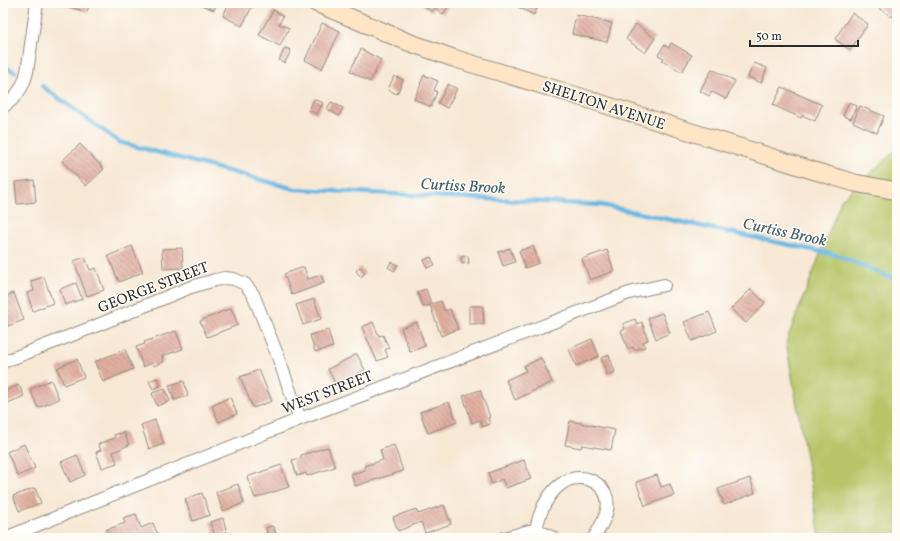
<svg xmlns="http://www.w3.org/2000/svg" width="900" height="541" font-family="Vollkorn,serif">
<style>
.green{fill:#b7c567;stroke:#717849}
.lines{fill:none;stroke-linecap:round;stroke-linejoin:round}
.stream{stroke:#69b7e3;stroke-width:4.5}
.building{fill:url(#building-back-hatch)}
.minor-casing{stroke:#918a80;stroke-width:14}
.secondary-casing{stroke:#918a80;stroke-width:19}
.minor{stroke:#fff;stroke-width:12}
.secondary{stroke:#fde5c5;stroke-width:17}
.labels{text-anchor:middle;stroke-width:3;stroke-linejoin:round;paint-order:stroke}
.street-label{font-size:15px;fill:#2b2b2b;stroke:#fdfcf7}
.water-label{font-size:16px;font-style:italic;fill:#415c6b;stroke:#fdfcf7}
</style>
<defs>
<pattern id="building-back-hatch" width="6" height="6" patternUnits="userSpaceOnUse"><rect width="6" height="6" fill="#e1afa0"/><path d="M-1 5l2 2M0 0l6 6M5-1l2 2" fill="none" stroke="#b78f83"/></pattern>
</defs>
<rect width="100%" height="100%" fill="#fdfcf7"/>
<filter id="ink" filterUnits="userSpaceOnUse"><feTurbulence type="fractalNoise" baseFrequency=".025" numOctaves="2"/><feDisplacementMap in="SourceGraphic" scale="8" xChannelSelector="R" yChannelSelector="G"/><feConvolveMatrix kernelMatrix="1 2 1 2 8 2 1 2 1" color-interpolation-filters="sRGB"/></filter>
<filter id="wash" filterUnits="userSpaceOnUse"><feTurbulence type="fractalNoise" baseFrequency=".012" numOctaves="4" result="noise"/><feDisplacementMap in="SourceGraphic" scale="16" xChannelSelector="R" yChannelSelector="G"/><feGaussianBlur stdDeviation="0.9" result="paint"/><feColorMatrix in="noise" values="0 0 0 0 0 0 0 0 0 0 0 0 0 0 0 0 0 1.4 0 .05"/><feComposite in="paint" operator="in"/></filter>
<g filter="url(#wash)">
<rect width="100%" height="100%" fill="#f7e8d4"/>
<path class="green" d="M897 149V538H820L786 342 841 200Z"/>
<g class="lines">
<path class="stream" d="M3 66 15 72
M42 86 119 142 295 189 601 205 837 255 897 280"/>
</g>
<g id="blocks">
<path class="building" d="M55 3H90L87 12Z
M196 3H217L214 10Z
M229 3H254L242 26 223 16Z
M420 3H451L443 14 435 8 432 12Z
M510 3H539L534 15Z
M877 3H897V10L892 17 875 6Z
M273 10 283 16 279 24 289 28 280 46 259 35 268 19H269Z
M852 13 868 24 850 50 835 39Z
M576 15 612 23 607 42 572 34Z
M322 23 340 31 322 69 305 60Z
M636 24 655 38 645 53 626 39Z
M671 43 692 55 682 72 662 61 664 58 658 55 664 45 669 48Z
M285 48 291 50 285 63 279 60Z
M361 49 381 60 370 82 350 71Z
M754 63 767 68 761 83 748 77Z
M712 69 735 81 726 99 712 92 709 96 700 91Z
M424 75 438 81 434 90 437 92 431 107 414 99 421 85 420 84Z
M394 76 403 80 397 94 388 90Z
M448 84 457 89 447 108 438 103Z
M782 87 822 105 815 121 802 115 801 118 773 105Z
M314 99 323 103 317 114 309 110Z
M331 102 343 108 339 116 327 109Z
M849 102 857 106 851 119 843 116Z
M860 106 884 116 877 133 853 122Z
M80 144 104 169 86 186 62 161Z
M34 180 36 202 17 204 15 182Z
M132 246 143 272 119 282 108 256Z
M533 246 539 263 525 268 519 251Z
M182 248 183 268 163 269 162 249Z
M510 248 515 262 503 266 498 252Z
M607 250 614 271 590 280 582 259Z
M468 256 469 263 462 264 461 257Z
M85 257 90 270 96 268 104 290 87 296 74 261Z
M431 257 435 265 427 268 424 260Z
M391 262 398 265 394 271 388 267Z
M304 267 308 279 321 275 324 283 292 295 284 274Z
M360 267 365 273 361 277 356 271Z
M44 277 53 303 33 311 27 293 34 291 31 281Z
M76 283 82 299 65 305 60 289Z
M426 289 431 304 441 301 445 311 450 309 458 329 441 336 430 305 423 307 417 292Z
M751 289 765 303 746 323 731 309Z
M14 293 24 320 8 326 3 314V297Z
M314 299 321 319 303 325 296 305Z
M469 306H482L483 308 484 324H469Z
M231 308 238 325 207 337 200 321Z
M709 312 717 331 692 341 684 322Z
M662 313 670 333 656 339 648 318Z
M635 319 637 324 642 322 648 340 643 342 645 347 634 350 633 347 628 349 621 331 625 329 623 324Z
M373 322 379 336 383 335 389 348 385 350 388 357 377 361 362 327Z
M417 322 425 346 410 352 401 328Z
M328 330 333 347 315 352 310 335Z
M176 331 183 349 162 356 164 362 153 366 152 363 143 367 136 347 145 344 144 342Z
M592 339 599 356 576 366 569 349Z
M125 349 133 369 103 382 95 362Z
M357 354 365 370 336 385 328 369Z
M609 355 615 372 607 375 601 358Z
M541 358 552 382 515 400 506 380 526 371 524 366Z
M77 359 84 377 64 385 57 368Z
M259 370 272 401 253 408 240 377Z
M157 378 161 386 153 389 149 381Z
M51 380 59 399 38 408 30 389Z
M184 381 188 396 174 400 169 385Z
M19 385 24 396 8 403 3 392Z
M165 389 170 401 157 406 152 393Z
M480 390 490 417 488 418 490 424 482 427 480 420 472 423 463 396Z
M230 397 237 414 219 422 212 406Z
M449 402 457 422 428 433 420 412Z
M155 420 164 444 149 449 141 425Z
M570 421 615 430 611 450 582 445 581 448 565 445Z
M124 432 129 445 113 452 117 463 102 468 96 452 101 450 98 444 115 438 114 435Z
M24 444 35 468 18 476 7 452Z
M394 445 403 471 355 486 351 474 365 470 364 466 383 460 380 450Z
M328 447 335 467 307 476 306 473 297 476 292 460 301 458V455Z
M77 455 85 475 70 482 61 462Z
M524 460 531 479 506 488 502 479 492 484 488 473Z
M281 465 289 487 255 498 247 477Z
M657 475 661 487 670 484 674 495 645 506 636 482Z
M750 478 755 493 724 505 718 489Z
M238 484 244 503 223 511 216 492Z
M35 488 41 503 19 511 13 496Z
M202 493 210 515 193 521 185 499Z
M444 505 451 524 425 533 421 522 398 531 393 517 416 509 418 514Z
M136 514 141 528 153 523 158 535 150 538H109L106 530 125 523 123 518Z
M223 518 227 533 215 536 210 522Z
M272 526 274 528 276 534 268 537 266 528Z"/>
</g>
</g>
<g filter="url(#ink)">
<use href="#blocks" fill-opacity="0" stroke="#918a80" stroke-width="1"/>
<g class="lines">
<g class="minor-casing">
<path id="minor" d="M3 107C16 98 23 88 27 72L37 3
M3 362 93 327 191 287 215 280 225 278 234 279 245 284 253 294 277 354 300 419
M536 529C540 511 548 492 564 482 585 470 612 486 607 510 605 520 599 529 594 538
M5 538 300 419 629 293 664 285
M505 538 536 529 553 538"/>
</g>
<g class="secondary-casing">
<path id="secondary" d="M316 3 408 42 453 58 568 93 818 172 855 183 897 191"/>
</g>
<use href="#minor" class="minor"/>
<use href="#secondary" class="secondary"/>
</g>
</g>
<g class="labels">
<g class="street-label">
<text transform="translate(604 105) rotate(18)" y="5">SHELTON AVENUE</text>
<text transform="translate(153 287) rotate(-21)" y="5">GEORGE STREET</text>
<text transform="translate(327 392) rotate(-21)" y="5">WEST STREET</text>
</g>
<g class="water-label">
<text transform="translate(463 185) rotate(3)" y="6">Curtiss Brook</text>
<text transform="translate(785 231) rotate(12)" y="6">Curtiss Brook</text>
</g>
</g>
<rect width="900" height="541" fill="none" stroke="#fdfcf7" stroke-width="16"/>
<path d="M750 40v6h108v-6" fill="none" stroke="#2b2b2b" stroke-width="2"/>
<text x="756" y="40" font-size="12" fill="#2b2b2b" stroke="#fdfcf7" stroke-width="3" paint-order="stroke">50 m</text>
</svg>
